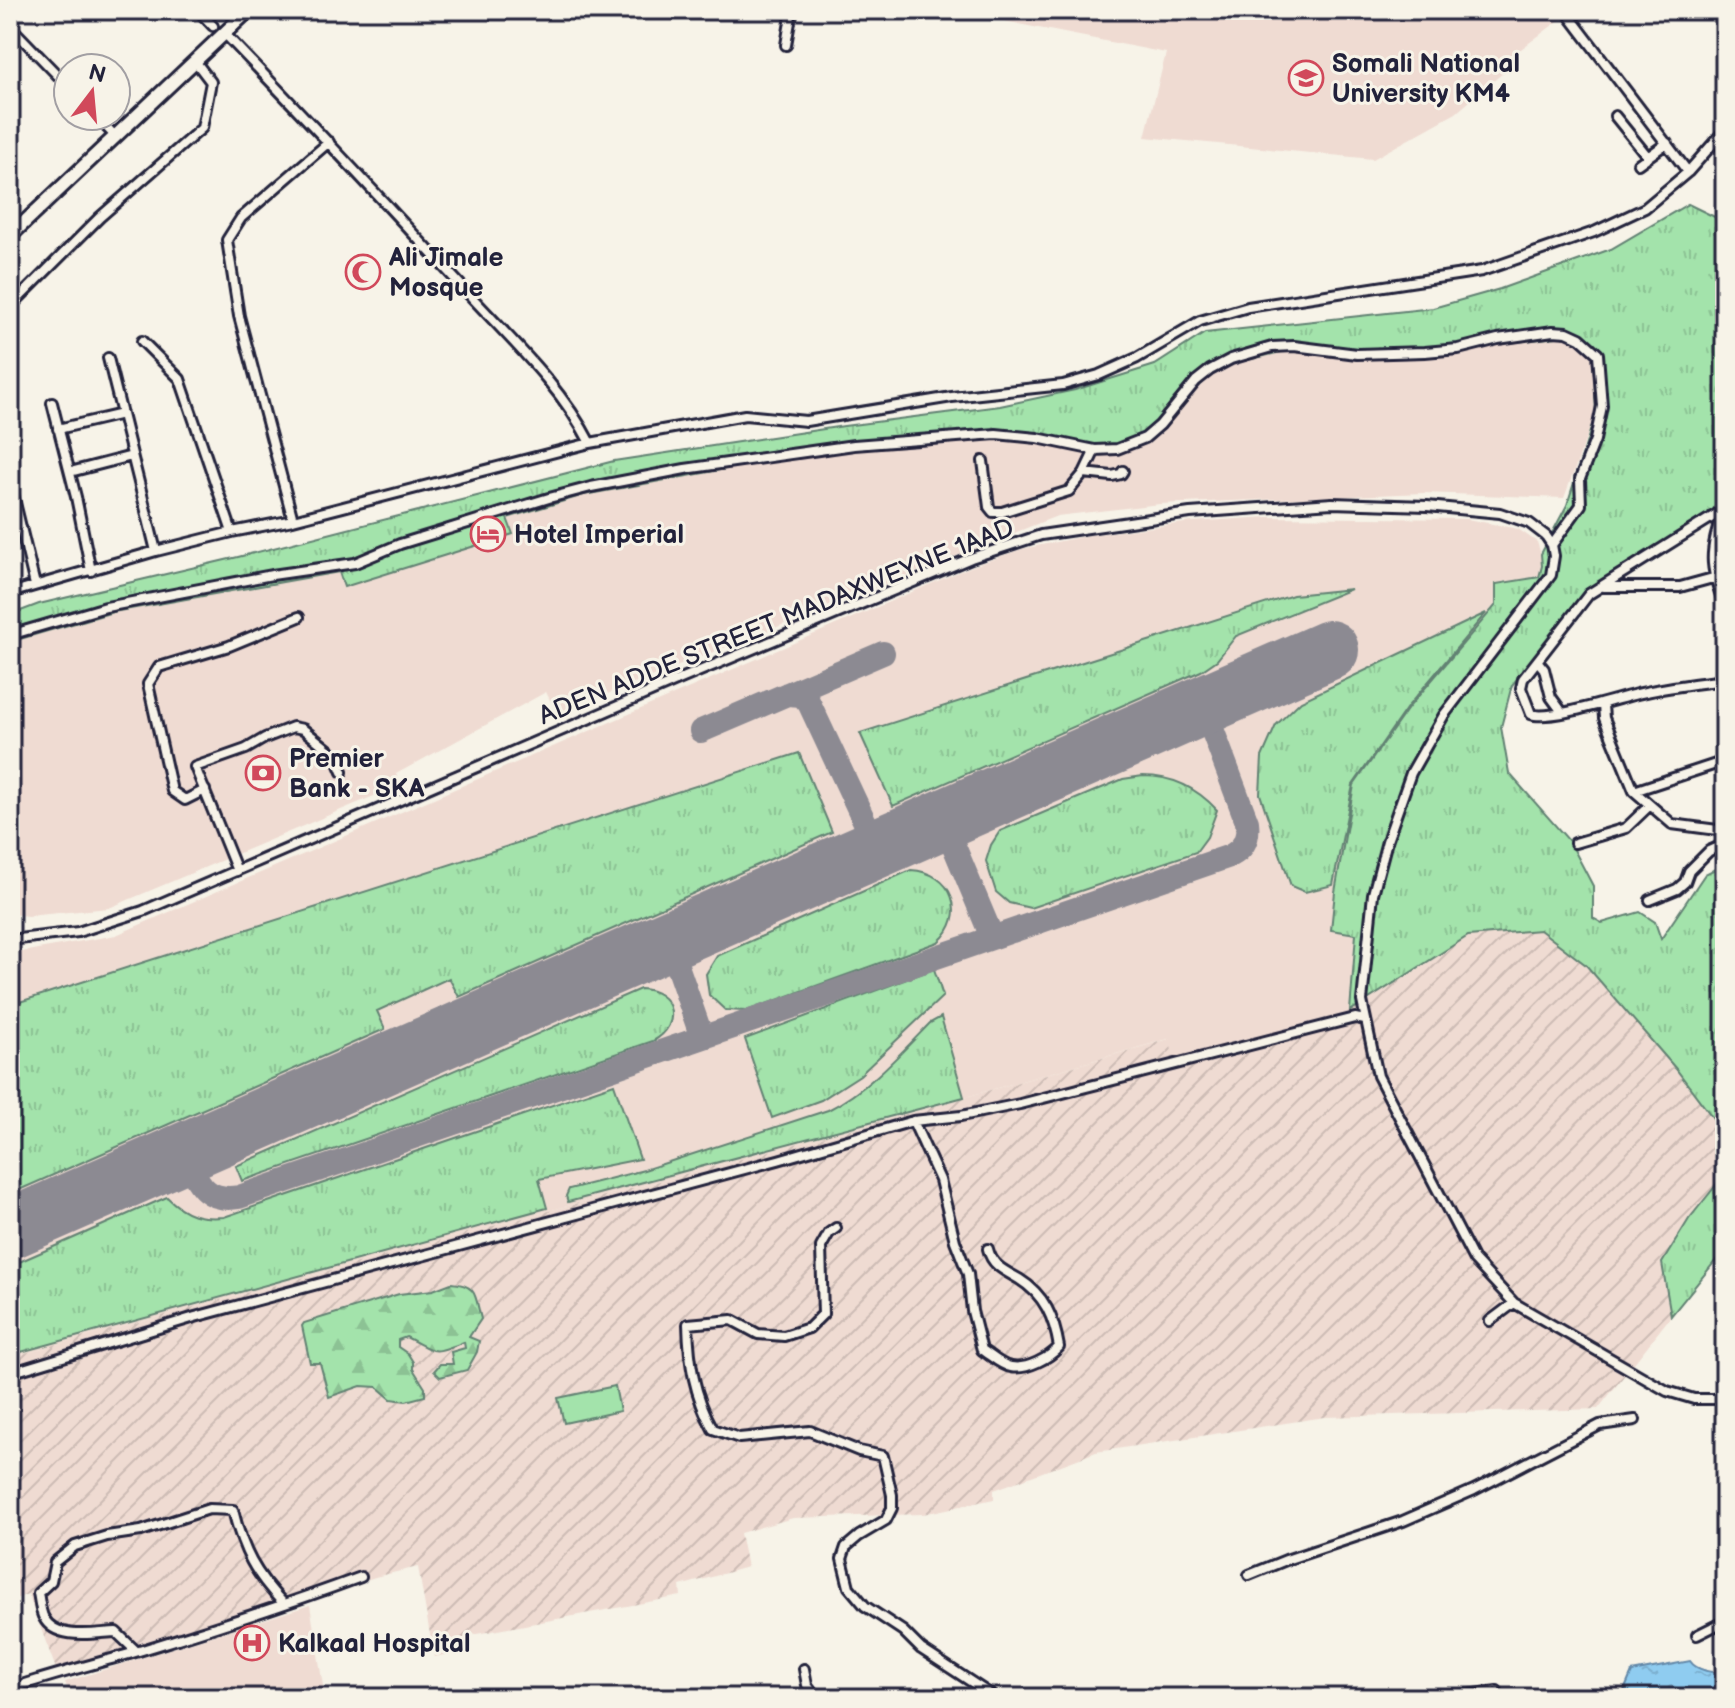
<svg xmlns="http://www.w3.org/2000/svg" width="1735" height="1708" font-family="'Balsamiq Sans',sans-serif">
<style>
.built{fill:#efdbd2}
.industrial{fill:url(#industrial-furrows)}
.grass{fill:url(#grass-tufts);stroke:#628273;stroke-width:2}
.forest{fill:url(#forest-firs);stroke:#628273;stroke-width:2}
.pitch{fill:#a3e3ab;stroke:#628273;stroke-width:2}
.water{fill:url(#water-ripples);stroke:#6388a8;stroke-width:2}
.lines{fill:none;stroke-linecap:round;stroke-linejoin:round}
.taxiway{stroke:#8c8a92;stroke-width:24}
.runway{stroke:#8c8a92;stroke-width:60}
.minor-casing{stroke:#22223b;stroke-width:14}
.secondary-casing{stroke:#22223b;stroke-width:18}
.minor{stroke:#f7f3e8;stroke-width:8}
.secondary{stroke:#f7f3e8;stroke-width:12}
.labels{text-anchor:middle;stroke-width:6;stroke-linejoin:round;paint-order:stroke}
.poi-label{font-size:26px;font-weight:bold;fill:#22223b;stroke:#f7f3e8;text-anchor:start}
.street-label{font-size:26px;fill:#22223b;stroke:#f7f3e8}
</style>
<defs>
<pattern id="industrial-furrows" width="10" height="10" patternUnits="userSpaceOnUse" patternTransform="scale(2)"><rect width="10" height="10" fill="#efdbd2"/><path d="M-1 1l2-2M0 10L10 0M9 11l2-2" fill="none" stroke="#cdbcb5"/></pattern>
<pattern id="grass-tufts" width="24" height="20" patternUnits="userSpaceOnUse" patternTransform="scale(2)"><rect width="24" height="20" fill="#a3e3ab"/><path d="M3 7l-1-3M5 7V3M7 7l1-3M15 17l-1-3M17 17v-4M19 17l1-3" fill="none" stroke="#8cc294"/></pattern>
<pattern id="forest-firs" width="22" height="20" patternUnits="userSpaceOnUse" patternTransform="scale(2)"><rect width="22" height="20" fill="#a3e3ab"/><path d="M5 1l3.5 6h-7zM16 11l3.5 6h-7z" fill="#8cc294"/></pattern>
<pattern id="water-ripples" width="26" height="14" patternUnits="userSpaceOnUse" patternTransform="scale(2)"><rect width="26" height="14" fill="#8fccf0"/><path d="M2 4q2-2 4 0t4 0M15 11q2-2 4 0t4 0" fill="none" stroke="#7bafcf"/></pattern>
</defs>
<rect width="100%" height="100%" fill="#f7f3e8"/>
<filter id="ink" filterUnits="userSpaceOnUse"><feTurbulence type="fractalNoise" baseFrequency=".0125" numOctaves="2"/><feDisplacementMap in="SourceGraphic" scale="16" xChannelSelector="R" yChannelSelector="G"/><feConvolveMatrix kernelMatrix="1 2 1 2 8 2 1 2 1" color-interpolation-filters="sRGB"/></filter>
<g filter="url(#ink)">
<path class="built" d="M948 10H1573L1509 58 1511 66 1456 113 1373 159 1145 137 1166 53Z
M1565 336 1593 353 1596 412 1564 498 1424 493 1160 504 1057 516 557 714 546 692 396 774 400 785 109 908 28 916 10 914V642L113 612 339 572 345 587 512 534 507 518 584 495 828 450 1298 348 1502 343Z
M1268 517 1467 519 1518 529 1537 542 1541 554 1542 566 1539 578 1496 605 1409 707 1349 809 1331 930 1356 934 1350 1015 1175 1062 1168 1039 910 1113 10 1357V954L116 935 970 567 1022 549 1090 535 1192 522Z
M310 1605 325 1698H71L65 1682Z"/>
<path class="industrial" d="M1540 930 1586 965 1676 1069 1725 1134V1174L1689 1219 1662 1263 1671 1316 1598 1409 1325 1417 1096 1452 994 1490V1499L923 1514 793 1518 740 1533 747 1567 680 1586 681 1596 471 1635V1649L434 1657 418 1567 375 1577 319 1596 56 1669 28 1594 10 1601V1357L910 1113 1169 1039 1175 1061 1349 1015 1350 1011 1468 936Z"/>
<path class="grass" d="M1688 204 1725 222V502L1584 597 1512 685 1501 727 1509 773 1570 842 1593 886V918L1602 923 1640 912 1655 922 1661 939 1705 874 1725 864V1134L1676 1069 1586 965 1540 930 1468 936 1350 1011 1356 934 1331 930 1335 892 1354 785 1409 707 1496 605V584L1539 577 1542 566 1541 554 1567 505 1596 412 1593 353 1565 336 1411 355 1298 348 1218 367 1152 435 1097 452 1014 436 828 450 584 495 507 518 513 534 344 587 339 572 113 612 10 642V615L39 604 238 557 614 461 844 426 1000 406 1075 390 1155 365 1205 333 1433 308 1500 289 1611 249Z
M1351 589 1236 636 1217 660 1201 671 893 806 860 733 1293 595Z
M1486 613 1408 706 1353 785 1333 885 1305 892 1291 886 1260 794 1262 757 1276 725 1301 701Z
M799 753 832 832 459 997 449 978 377 1011 385 1029 10 1194V1005Z
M1143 776C1173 776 1197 788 1217 810L1207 837 1196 852 1030 908 1009 903 996 892 986 861 991 845 1000 831 1123 779Z
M911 870C952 872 969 915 938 942L746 1011 725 1010 709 995 706 974 717 956Z
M934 969 943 996 860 1075 821 1100 772 1118 745 1039Z
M640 989C674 990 683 1025 653 1041L242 1181 236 1166Z
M941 1017 964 1097 568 1202 566 1196 569 1189 644 1170 828 1110C868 1090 899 1055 930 1023Z
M614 1084 640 1159 539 1179 547 1208 10 1355V1266L167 1197C185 1215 200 1219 224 1217Z
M1725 1174V1249L1671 1316 1662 1263 1689 1219Z"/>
<path class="forest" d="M451 1283C478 1285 475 1296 481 1319L469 1337 479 1341 477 1352 467 1370 440 1377 434 1371 440 1364H453L451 1352 465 1348 464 1342C430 1355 438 1353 406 1337L398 1340V1347L408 1354 413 1362V1369L425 1388V1396L406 1401 391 1399 377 1387 361 1386 329 1397 320 1363H310L302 1326 304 1323 399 1294 433 1290Z"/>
<path class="pitch" d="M615 1386 620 1411 564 1423 558 1398Z"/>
<path class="water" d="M1690 1661C1696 1670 1715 1675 1725 1670V1698H1621L1632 1672Z"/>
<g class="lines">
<path class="taxiway" d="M787 694 802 695 809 703 877 848
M701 731 883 653
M943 820 992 937
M668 940 698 1026
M183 1153C198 1180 203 1203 239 1197L1230 856C1244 849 1249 838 1247 822L1203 705"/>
<path class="runway" d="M10 1229 1329 650"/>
<g class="minor-casing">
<path id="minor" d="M198 10 213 26
M1571 18 1688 172
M10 26 68 86
M224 33C306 118 387 205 467 292 510 339 561 386 590 443
M786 45 792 10
M96 116 115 136
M1615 116 1648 157
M1638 164 1667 143
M10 307 100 217 202 128 211 82 195 61
M142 341 180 379 232 532
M108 358 156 551
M52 403 76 497 91 571
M58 429 122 414
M983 461 989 507 993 512H1002L1069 491 1084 473 1095 450
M70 472 132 456
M1084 473 1112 476 1121 474 1123 471
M10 482 35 585
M1725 509 1589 594 1523 679 1521 688 1531 714C1548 721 1613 700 1633 695 1663 687 1695 684 1725 680
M1723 511C1710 553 1708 564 1725 606
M293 520 239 316 227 240 241 218 329 142
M1604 587H1680L1713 578
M10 593 156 551 232 532 293 520 590 443 745 415 806 421 952 397 1063 385 1099 375 1137 358 1200 321 1248 307 1482 271 1594 232 1645 208 1688 172 1725 130
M10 635 106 607 272 575 355 563 400 544 549 498 591 487 685 469 854 445 996 434 1037 438 1095 450 1117 449 1145 438 1160 425 1196 381 1210 370 1231 359 1272 347 1294 346 1357 354 1425 352 1458 349 1498 339 1553 331 1567 332 1580 338 1598 354 1602 406 1595 440 1580 479 1581 505 1552 545
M1539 663 1544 669 1551 697 1562 712
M1603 705 1604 718 1634 791 1725 761
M205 790 185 800 172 791 148 684 159 667 229 646 299 617
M1634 791 1672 824 1725 831
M1575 843 1626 828 1649 806
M237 871 195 767 246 749 265 738 293 727 303 729 335 755 342 772
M1650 900 1677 889 1685 882 1689 871 1709 851 1725 844
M10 940 78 932 143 911 683 678 971 558 1041 535 1190 513 1332 503 1427 506 1500 513 1529 523 1546 536 1552 545 1554 556 1551 575 1444 715 1411 773 1387 841 1373 894 1362 1001 1378 1076 1474 1260 1514 1303 1667 1391 1694 1399H1725
M913 1121 940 1180 955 1241 968 1274 972 1311 982 1350C990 1355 1002 1366 1011 1367 1027 1370 1049 1358 1059 1347 1054 1318 1045 1295 1019 1279 1005 1271 992 1266 988 1249
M836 1228 829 1233 821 1247 823 1314 809 1328 784 1336 758 1334 732 1320 688 1324C689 1362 694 1395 713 1429L739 1438 810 1431 859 1451 883 1456 892 1495V1508L886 1520 859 1536 846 1547 842 1559 849 1587 865 1606 903 1631 921 1649 996 1698
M1490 1321 1514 1303
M10 1373 195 1317 778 1160 913 1121 961 1116 1020 1104 1355 1018 1365 1020
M1249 1575 1286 1560 1403 1521 1474 1490 1600 1425 1635 1420
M1697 1635 1725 1621
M136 1651 116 1632C95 1633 56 1641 44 1618 40 1612 40 1601 38 1593L51 1581 55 1562 75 1546 107 1536 141 1531 209 1509 233 1510C243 1551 255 1574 284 1604
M804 1669 807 1685 817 1698
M10 1689C53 1674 96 1664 139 1651 214 1628 288 1604 361 1577
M1446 1698 1497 1691"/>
</g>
<g class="secondary-casing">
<path id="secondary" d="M10 236 249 10"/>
</g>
<use href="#minor" class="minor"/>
<use href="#secondary" class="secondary"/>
</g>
</g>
<defs>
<g id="university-ring" transform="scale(1.8)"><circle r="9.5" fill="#f7f3e8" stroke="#d1495b" stroke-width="1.5"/><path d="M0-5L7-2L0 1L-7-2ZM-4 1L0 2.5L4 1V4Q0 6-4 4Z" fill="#d1495b"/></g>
<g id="mosque-ring" transform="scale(1.8)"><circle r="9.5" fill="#f7f3e8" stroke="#d1495b" stroke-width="1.5"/><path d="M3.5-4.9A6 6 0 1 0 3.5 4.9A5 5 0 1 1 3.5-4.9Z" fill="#d1495b"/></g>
<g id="hotel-ring" transform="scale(1.8)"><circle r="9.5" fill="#f7f3e8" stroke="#d1495b" stroke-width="1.5"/><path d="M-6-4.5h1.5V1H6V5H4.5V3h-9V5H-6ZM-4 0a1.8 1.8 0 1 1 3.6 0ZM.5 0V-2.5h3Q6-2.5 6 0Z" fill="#d1495b"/></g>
<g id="bank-ring" transform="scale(1.8)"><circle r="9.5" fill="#f7f3e8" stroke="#d1495b" stroke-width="1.5"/><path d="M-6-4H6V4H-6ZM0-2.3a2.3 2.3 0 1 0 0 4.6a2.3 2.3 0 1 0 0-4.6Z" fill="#d1495b"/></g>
<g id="hospital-ring" transform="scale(1.8)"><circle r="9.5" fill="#f7f3e8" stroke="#d1495b" stroke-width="1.5"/><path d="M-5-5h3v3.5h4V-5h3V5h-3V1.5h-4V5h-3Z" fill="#d1495b"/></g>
</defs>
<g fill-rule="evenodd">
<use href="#university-ring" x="1306" y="78"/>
<use href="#mosque-ring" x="363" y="272"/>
<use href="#hotel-ring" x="488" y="534"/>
<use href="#bank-ring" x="263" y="773"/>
<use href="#hospital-ring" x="252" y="1643"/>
</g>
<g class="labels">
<g class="poi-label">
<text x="1332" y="72">Somali National<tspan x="1332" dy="30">University KM4</tspan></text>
<text x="389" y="266">Ali Jimale<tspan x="389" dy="30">Mosque</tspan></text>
<text x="514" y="543">Hotel Imperial</text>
<text x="289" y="767">Premier<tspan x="289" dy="30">Bank - SKA</tspan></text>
<text x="278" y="1652">Kalkaal Hospital</text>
</g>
<g class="street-label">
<text transform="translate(776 621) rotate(-22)" y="9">ADEN ADDE STREET MADAXWEYNE 1AAD</text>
</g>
</g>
<rect width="1735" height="1708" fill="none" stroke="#f7f3e8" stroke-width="40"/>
<rect x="20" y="20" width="1695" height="1668" fill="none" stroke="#22223b" stroke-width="3" filter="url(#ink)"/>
<g transform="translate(92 92) rotate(16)"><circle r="38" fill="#f7f3e8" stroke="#a29fa3" stroke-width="2"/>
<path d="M0-6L14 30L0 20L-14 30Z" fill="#d1495b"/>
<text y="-12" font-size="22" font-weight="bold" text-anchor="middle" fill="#22223b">N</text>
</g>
</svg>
